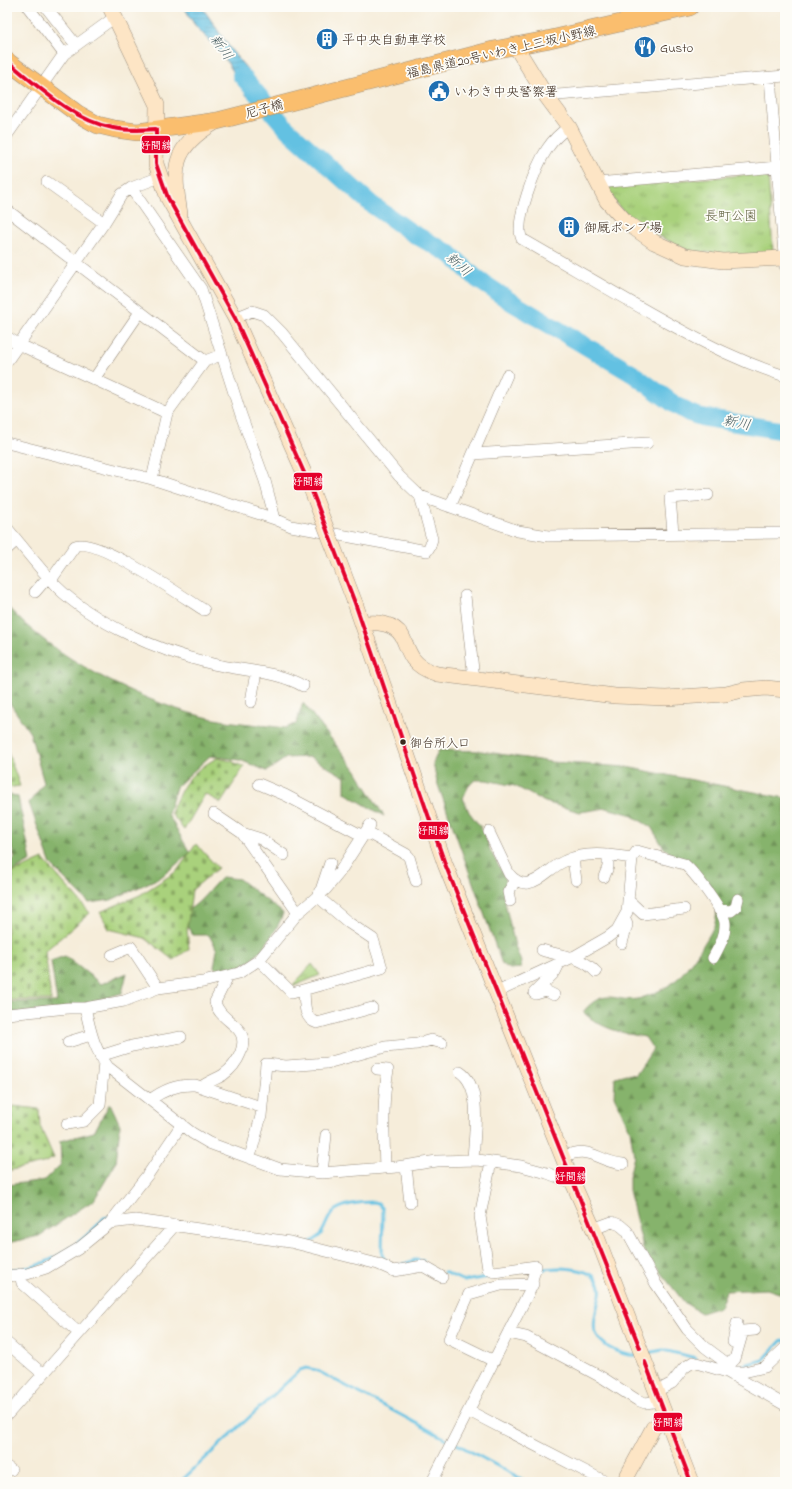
<svg xmlns="http://www.w3.org/2000/svg" width="792" height="1489" font-family="'Indie Flower','Klee One',sans-serif">
<style>
.forest{fill:url(#forest-firs);stroke:#606e45}
.cemetery{fill:url(#cemetery-stones);stroke:#727e4d}
.park{fill:url(#park-tufts);stroke:#727e4d}
.water{fill:url(#water-rules);stroke:#507680}
.lines{fill:none;stroke-linecap:round;stroke-linejoin:round}
.stream{stroke:#64c1e2;stroke-width:3}
.river{stroke:#64c1e2;stroke-width:18}
.street-casing{stroke:#988c7c;stroke-width:12}
.secondary-casing{stroke:#988c7c;stroke-width:16}
.primary-casing{stroke:#988c7c;stroke-width:18}
.street{stroke:#fff;stroke-width:11}
.secondary{stroke:#fde5c5;stroke-width:15}
.primary{stroke:#fabe6e;stroke-width:17}
.secondary-bridge-casing{stroke:#988c7c;stroke-width:16;stroke-linecap:butt}
.secondary-bridge{stroke:#fde5c5;stroke-width:15}
.bus-1-casing{stroke:#fdfcf7;stroke-width:7}
.bus-1{stroke:#e4002b;stroke-width:4}
.bus-dot{fill:#3b2a1e;stroke:#fdfcf7;stroke-width:1.5}
.labels{text-anchor:middle;stroke-width:3.5;stroke-linejoin:round;paint-order:stroke}
.bus-label{font-size:12px;fill:#3b2a1e;stroke:#fdfcf7;text-anchor:start}
.poi-label{font-size:13px;fill:#3b2a1e;stroke:#fdfcf7;text-anchor:start}
.street-label{font-size:13px;fill:#3b2a1e;stroke:#fdfcf7}
.park-label{font-size:13px;fill:#5c5c3a;stroke:#fdfcf7}
.water-label{font-size:14px;font-style:italic;fill:#495f63;stroke:#fdfcf7}
.line-badge{stroke:#fdfcf7;stroke-width:1.5}
.badge-label{font-size:11px;text-anchor:middle;font-weight:bold;fill:#fff}
</style>
<defs>
<pattern id="forest-firs" width="22" height="20" patternUnits="userSpaceOnUse"><rect width="22" height="20" fill="#86b36c"/><path d="M5 1l3.5 6h-7zM16 11l3.5 6h-7z" fill="#6f9258"/></pattern>
<pattern id="cemetery-stones" width="16" height="16" patternUnits="userSpaceOnUse"><rect width="16" height="16" fill="#a9d17c"/><path d="M2 7V4a2 2 0 0 1 4 0v3zM10 15v-3a2 2 0 0 1 4 0v3z" fill="#8baa65"/></pattern>
<pattern id="park-tufts" width="24" height="20" patternUnits="userSpaceOnUse"><rect width="24" height="20" fill="#a9d17c"/><path d="M3 7l-1-3M5 7V3M7 7l1-3M15 17l-1-3M17 17v-4M19 17l1-3" fill="none" stroke="#8baa65"/></pattern>
<pattern id="water-rules" width="6" height="5" patternUnits="userSpaceOnUse"><rect width="6" height="5" fill="#64c1e2"/><path d="M0 2.5h6" fill="none" stroke="#549db7"/></pattern>
</defs>
<rect width="100%" height="100%" fill="#fdfcf7"/>
<filter id="ink" filterUnits="userSpaceOnUse"><feTurbulence type="fractalNoise" baseFrequency=".025" numOctaves="2"/><feDisplacementMap in="SourceGraphic" scale="8" xChannelSelector="R" yChannelSelector="G"/><feConvolveMatrix kernelMatrix="1 2 1 2 8 2 1 2 1" color-interpolation-filters="sRGB"/></filter>
<filter id="wash" filterUnits="userSpaceOnUse"><feTurbulence type="fractalNoise" baseFrequency=".012" numOctaves="4" result="noise"/><feDisplacementMap in="SourceGraphic" scale="16" xChannelSelector="R" yChannelSelector="G"/><feGaussianBlur stdDeviation="0.9" result="paint"/><feColorMatrix in="noise" values="0 0 0 0 0 0 0 0 0 0 0 0 0 0 0 0 0 1.4 0 .05"/><feComposite in="paint" operator="in"/></filter>
<g filter="url(#wash)">
<rect width="100%" height="100%" fill="#f6edda"/>
<path class="forest" d="M7 606C51 656 137 700 201 716 228 723 257 724 285 728L296 724 303 703 355 769 384 816 345 793V777L310 757 286 758 267 771 240 760 210 756 176 787 168 814 190 853 161 877 111 900 89 903 51 865 29 803 44 783 30 733 7 699Z
M439 750 481 751 551 762 626 767 785 798V1295L767 1289 726 1291 720 1307 701 1313 685 1303 644 1252 629 1190V1177L634 1156 630 1130 614 1096 615 1077 626 1074 636 1075 653 1049 645 1037C622 1033 601 1029 583 1012 607 983 619 1007 644 997 654 994 668 987 676 980 686 972 712 934 715 923 718 912 716 901 714 890L664 848 651 827 629 814 606 808 580 812 545 802 515 786 486 780H475L469 785 463 798 469 812 485 833 490 850 506 879 503 894 515 946 521 962V968L510 969 502 964 437 782 433 763Z
M10 794 18 797 31 861 7 875V864L15 858C8 839 1 813 10 794Z
M222 877 239 879 283 913C279 928 259 958 244 965 237 969 228 971 220 973L214 967 217 950 209 935H192L185 921 188 910C203 901 209 889 222 877Z
M65 956 101 984 127 973 122 993 71 1008 7 1014V1002H57L51 961Z
M110 1103 120 1125 116 1163 94 1200 39 1236 7 1243V1185L45 1180 61 1164 60 1141 94 1132Z"/>
<path class="cemetery" d="M7 750 20 786 7 788Z
M217 758 231 761 244 767 221 803 205 794 184 830 171 813C182 785 189 773 217 758Z
M196 844 218 868 192 890 187 929 189 949 173 960 145 938 109 929 100 912 140 895 177 871Z
M43 859 90 913 45 951 51 1000H7V875Z
M13 1106 39 1109 40 1126 54 1158 43 1163 7 1171V1115Z"/>
<path class="park" d="M768 173 773 253 739 255 689 251 649 231 619 207 608 190 611 186Z
M312 964 320 975 294 986 293 985Z"/>
<path class="water" d="M184 7H202L232 51 265 91 247 96 242 85 223 56 194 24Z"/>
<g class="lines">
<path class="stream" d="M308 1243C326 1237 323 1223 333 1212 341 1204 362 1202 373 1202L378 1203 383 1209 382 1255 387 1263
M401 1265 415 1260 423 1261
M7 1270C15 1269 24 1269 32 1267 58 1259 87 1239 104 1218L110 1217
M537 1270C556 1267 605 1264 600 1295 598 1305 592 1321 595 1331 598 1339 602 1342 608 1347 616 1352 628 1356 637 1355
M444 1272 464 1281 494 1276
M647 1353 663 1350 696 1358
M709 1361 721 1364
M736 1367 763 1360 782 1340 785 1341
M455 1443 527 1482
M180 1482 300 1370 306 1368 316 1370 450 1441"/>
<path class="river" d="M241 75 288 130 371 204 412 233 450 254 477 279 513 303 633 374 674 404 689 413 701 417 785 431"/>
</g>
</g>
<g filter="url(#ink)">
<g class="lines">
<g class="street-casing">
<path id="street" d="M28 7 64 54
M46 7 76 45
M640 7 643 19
M770 78 785 266
M546 96 785 76
M569 127C560 133 553 140 547 149 537 164 513 223 522 239 571 267 619 296 668 323 708 345 741 362 785 376
M7 135 64 54 115 17
M47 182 104 223
M597 183 777 167 785 164
M131 188 201 289 241 415 265 481 275 519 291 526 427 551 430 546 432 539 420 496 399 476 282 333 264 315 252 311 235 318
M7 210 205 361
M7 337 18 344 167 413
M7 361 104 223 122 194 131 188 160 177
M94 379 140 312
M7 443 152 479 275 519
M473 454 647 443
M152 479 167 413 205 361 221 355
M420 496 518 531 548 536 785 533
M450 507 507 375
M7 528C23 547 39 568 56 586 93 623 159 651 209 663 239 671 275 670 303 686
M673 533 670 498 708 495
M7 549 17 540
M51 580 75 546C94 535 185 598 204 610
M35 592 48 577
M465 596 474 679
M251 702 256 672
M259 784 285 795 363 836
M214 814 242 833 298 913
M370 825 339 873 326 889 298 913 259 960 239 973 203 982 158 988 124 1001 85 1008C91 1032 93 1047 108 1067L192 1133 209 1143 280 1169 322 1173 397 1167 437 1161 478 1160 521 1166 547 1173 573 1183
M366 832 406 854 409 857 416 881
M489 832 509 874C513 879 520 884 528 883 541 881 552 866 565 861 586 851 610 855 632 858
M242 833 261 839 284 855
M573 859 576 880
M604 877 608 867V855
M320 893 330 863
M628 900 643 914 684 909
M510 901 508 892 516 880
M719 910 731 911 736 907 738 899
M622 943 627 925 625 918
M542 950C562 957 580 955 596 972
M112 955 131 947 158 988
M259 960 292 993 382 968 373 939 349 923 317 896
M304 990C305 1002 303 1019 317 1023L372 1008
M497 992 575 956 608 937 617 930 627 912 632 858 637 851 684 864C694 872 724 911 725 923 726 936 719 947 713 958
M554 995 546 991 536 994 534 993 555 972 560 962
M7 1014 68 1008H85
M68 1042 91 1035
M100 1056 132 1046 181 1037
M377 1069 388 1070C382 1103 384 1135 385 1168
M460 1072C483 1087 474 1135 473 1160
M201 1087C208 1082 216 1079 223 1075 237 1065 251 1042 237 1028 228 1019 218 1014 215 1002L228 976
M150 1100C163 1090 178 1084 195 1085L261 1107
M67 1124 84 1121 100 1105 104 1062
M250 1157 261 1116 266 1064 286 1066 327 1063 385 1047 417 1044 431 1040 442 1043
M563 1157C591 1144 597 1162 623 1164
M491 1162 480 1216 488 1269 494 1272 536 1266 531 1284
M406 1166 410 1203
M322 1173 326 1135
M110 1223 149 1173 182 1124
M593 1229 612 1222 620 1225 627 1231 656 1284 687 1329 705 1347 725 1362H732L735 1359 743 1331 755 1330
M20 1274 22 1283 79 1333
M7 1276 27 1274 46 1268 78 1249 110 1223 136 1220 290 1242 378 1264 394 1271 423 1266 442 1277
M508 1333 526 1337 603 1378 637 1400 645 1403 661 1401
M733 1342 737 1323
M7 1343 43 1374
M728 1372H744L765 1367 785 1348
M657 1391 672 1383 684 1368 693 1362 727 1372 785 1405
M469 1411 606 1482
M7 1415 175 1225
M7 1467 11 1470
M432 1482C466 1416 499 1350 533 1284L501 1285 469 1294 449 1339 494 1361"/>
</g>
<g class="secondary-casing">
<path id="secondary" d="M110 7 157 105 156 164 168 198 235 318 310 486
M516 47 546 96 569 127 607 201 627 223 654 242 685 256 723 261 785 258
M180 214C173 169 171 148 214 123
M355 603 445 864 573 1183 597 1237 691 1482
M362 624C376 621 394 623 402 636 406 644 408 652 413 659 419 667 428 671 437 674L615 696 666 698 726 694 743 690 766 688 785 690
M624 1482 653 1428 666 1418"/>
</g>
<g class="primary-casing">
<path id="primary" d="M7 61 78 114 98 125 115 129 137 132 217 121 493 50 546 40 690 7"/>
</g>
<use href="#street" class="street"/>
<use href="#secondary" class="secondary"/>
<use href="#primary" class="primary"/>
<g class="secondary-bridge-casing">
<path id="secondary-bridge" d="M310 486 355 603"/>
</g>
<use href="#secondary-bridge" class="secondary-bridge"/>
<g class="bus-1-casing">
<path id="bus-1" d="M7 61C38 86 72 120 113 128 127 131 141 130 156 129V164L168 198 235 318 310 486 355 603 445 864 640 1348
M645 1362 691 1482"/>
</g>
<use href="#bus-1" class="bus-1"/>
</g>
</g>
<defs>
<g id="building-disc" transform="scale(1.15)"><circle r="9.5" fill="#1f6fb2" stroke="#fdfcf7"/><path d="M-4-6H4V6H1V3H-1V6H-4ZM-2.5-4.3h1.7v1.8h-1.7ZM.8-4.3h1.7v1.8H.8ZM-2.5-1h1.7V.8h-1.7ZM.8-1h1.7V.8H.8Z" fill="#fff"/></g>
<g id="restaurant-disc" transform="scale(1.15)"><circle r="9.5" fill="#1f6fb2" stroke="#fdfcf7"/><path d="M-5-6h1v4h1v-4h1v4h1v-4h1v5L-1.5 .5V6h-2V.5L-5-1ZM5-6V6H3V1.5H1.5Q1.5-4 5-6Z" fill="#fff"/></g>
<g id="civic-disc" transform="scale(1.15)"><circle r="9.5" fill="#1f6fb2" stroke="#fdfcf7"/><path d="M-.6-6.5H3V-4.5H.6V-3L4-1V1h2V6H-6V1h2V-1L-.6-3ZM-1.2 2.5V6h2.4V2.5Z" fill="#fff"/></g>
</defs>
<g fill-rule="evenodd">
<use href="#building-disc" x="327" y="39"/>
<use href="#restaurant-disc" x="645" y="47"/>
<use href="#civic-disc" x="439" y="91"/>
<use href="#building-disc" x="569" y="227"/>
</g>
<circle class="bus-dot" cx="403" cy="742" r="3.5"/>
<g class="labels">
<g class="bus-label">
<text x="410" y="747">御台所入口</text>
</g>
<g class="poi-label">
<text x="342" y="44">平中央自動車学校</text>
<text x="660" y="52">Gusto</text>
<text x="454" y="96">いわき中央警察署</text>
<text x="584" y="232">御厩ポンプ場</text>
</g>
<g class="street-label">
<text transform="translate(501 51) rotate(-13)" y="5">福島県道20号いわき上三坂小野線</text>
<text transform="translate(264 108) rotate(-15)" y="5">尼子橋</text>
</g>
<g class="park-label">
<text x="731" y="220">長町公園</text>
</g>
<g class="water-label">
<text transform="translate(222 47) rotate(55)" y="5">新川</text>
<text transform="translate(459 264) rotate(41)" y="5">新川</text>
<text transform="translate(737 422) rotate(11)" y="5">新川</text>
</g>
</g>
<g class="line-badge">
<rect x="141" y="135" width="30" height="19" rx="4" fill="#e4002b"/>
<rect x="293" y="472" width="30" height="19" rx="4" fill="#e4002b"/>
<rect x="418" y="821" width="31" height="19" rx="4" fill="#e4002b"/>
<rect x="555" y="1166" width="31" height="19" rx="4" fill="#e4002b"/>
<rect x="653" y="1412" width="30" height="20" rx="4" fill="#e4002b"/>
</g>
<g class="badge-label">
<text x="156" y="149">好間線</text>
<text x="308" y="485">好間線</text>
<text x="433" y="834">好間線</text>
<text x="571" y="1180">好間線</text>
<text x="668" y="1426">好間線</text>
</g>
<rect width="792" height="1489" fill="none" stroke="#fdfcf7" stroke-width="24"/>
</svg>
